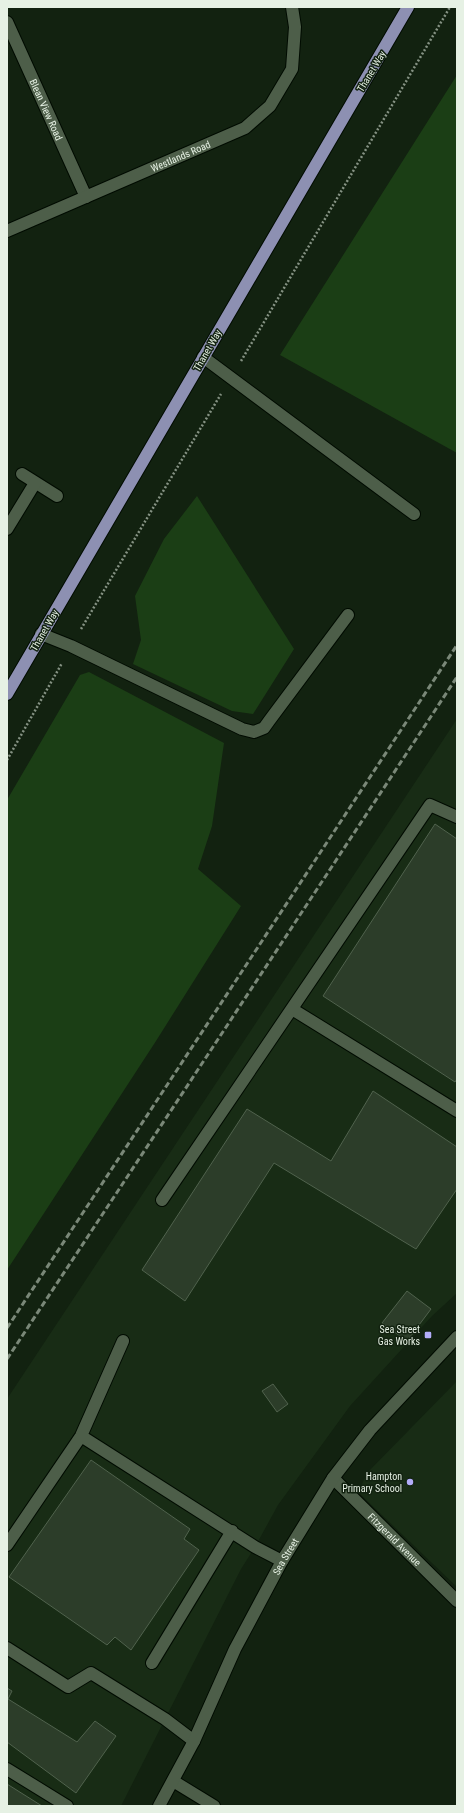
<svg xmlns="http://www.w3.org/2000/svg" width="464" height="1813" font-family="'Roboto Condensed',sans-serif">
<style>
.built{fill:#182c15}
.green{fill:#1b3e15}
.building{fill:#2c3d29;stroke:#50624d}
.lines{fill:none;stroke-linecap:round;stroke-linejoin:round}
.lane-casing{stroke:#010b00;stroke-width:14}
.street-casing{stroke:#010b00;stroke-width:14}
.secondary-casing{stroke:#010b00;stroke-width:14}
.primary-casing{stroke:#010b00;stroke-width:14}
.path{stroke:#859283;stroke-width:2.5;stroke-dasharray:2 2;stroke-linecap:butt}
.lane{stroke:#4d5e49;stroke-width:12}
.street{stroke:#4d5e49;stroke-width:12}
.secondary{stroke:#4d5e49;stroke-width:12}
.primary{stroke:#8d90b2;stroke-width:12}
.rail{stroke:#7a8878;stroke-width:3;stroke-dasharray:6 3;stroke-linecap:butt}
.poi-dot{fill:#b3adf9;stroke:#122210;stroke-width:1.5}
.labels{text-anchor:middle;stroke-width:3;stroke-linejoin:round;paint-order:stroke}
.street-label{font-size:10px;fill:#e6f1e4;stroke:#122210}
.poi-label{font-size:10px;fill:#e6f1e4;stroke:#122210;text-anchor:end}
</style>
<rect width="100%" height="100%" fill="#122210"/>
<path class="built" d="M457 719V1293L432 1316 350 1406 278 1505 255 1547 241 1569 121 1806H7V1399Z
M457 1381V1587L358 1492 368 1472Z"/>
<path class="green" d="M457 75V453L280 355Z
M197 496 294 649 253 714 232 711 133 664 141 640 135 596 164 539Z
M89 672 224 743 212 826 198 869 241 906 156 1041 7 1270V800L80 675Z"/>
<path class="building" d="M435 824 457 839V1079L455 1082 323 996Z
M373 1091 457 1147V1189L416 1249 274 1163 185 1301 142 1270 247 1109 331 1161Z
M407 1291 431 1309 407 1341 382 1323Z
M273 1384 288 1404 277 1412 262 1391Z
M91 1460 190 1529 184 1539 199 1550 131 1650 115 1637 107 1645 9 1577Z
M7 1688 12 1691 8 1699 77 1742 95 1721 116 1736 76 1793 7 1742Z
M7 1784 42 1806H7Z"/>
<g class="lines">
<g class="lane-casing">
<path id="lane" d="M203 357 414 514
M41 634 71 646 242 729 254 732 264 728 269 721 348 615
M292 1009 457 1111
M162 1200 430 805 457 817
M81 1436 255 1547 282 1561
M7 1545 81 1436 123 1341
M7 1648 68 1687 91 1673 165 1719 194 1741
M152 1663 232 1531
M7 1769 67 1806"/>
</g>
<g class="street-casing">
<g id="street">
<path id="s1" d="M7 22 86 197"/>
<path id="s2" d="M7 231 245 128 270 106 292 69 295 27 292 7"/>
<path d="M22 474 57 496"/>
<path d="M7 529 35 483"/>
<path id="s3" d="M333 1478 457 1601"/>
<path d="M173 1781 214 1806"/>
</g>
</g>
<g class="secondary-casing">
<g id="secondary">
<path id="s4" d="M159 1806 194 1741 235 1649 282 1561 333 1478 370 1430 457 1337"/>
</g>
</g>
<g class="primary-casing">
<path id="primary" d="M7 694 408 7"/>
</g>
<path class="path" d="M241 361 450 7
M81 629 221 394
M7 760 62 663"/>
<use href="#lane" class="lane"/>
<use href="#street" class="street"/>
<use href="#secondary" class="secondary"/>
<use href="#primary" class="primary"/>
<path class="rail" d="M7 1328 457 645
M7 1359 457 677"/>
</g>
<g class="poi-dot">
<rect x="424" y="1331" width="8" height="8" rx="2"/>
<circle cx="410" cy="1482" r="4"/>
</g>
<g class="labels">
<g class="street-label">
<text transform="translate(371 71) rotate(-59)" y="4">Thanet Way</text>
<text dy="4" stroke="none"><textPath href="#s1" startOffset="96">Blean View Road</textPath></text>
<text dy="4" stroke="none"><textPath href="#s2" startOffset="189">Westlands Road</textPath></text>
<text transform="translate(207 350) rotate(-60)" y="4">Thanet Way</text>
<text transform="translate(44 630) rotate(-60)" y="4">Thanet Way</text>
<text dy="4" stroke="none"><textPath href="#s3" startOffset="87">Fitzgerald Avenue</textPath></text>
<text dy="4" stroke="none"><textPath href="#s4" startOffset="280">Sea Street</textPath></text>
</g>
<g class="poi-label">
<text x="420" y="1333">Sea Street<tspan x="420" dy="12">Gas Works</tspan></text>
<text x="402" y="1480">Hampton<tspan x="402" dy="12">Primary School</tspan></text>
</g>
</g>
<rect width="464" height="1813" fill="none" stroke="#e6f1e4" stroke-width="16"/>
</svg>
